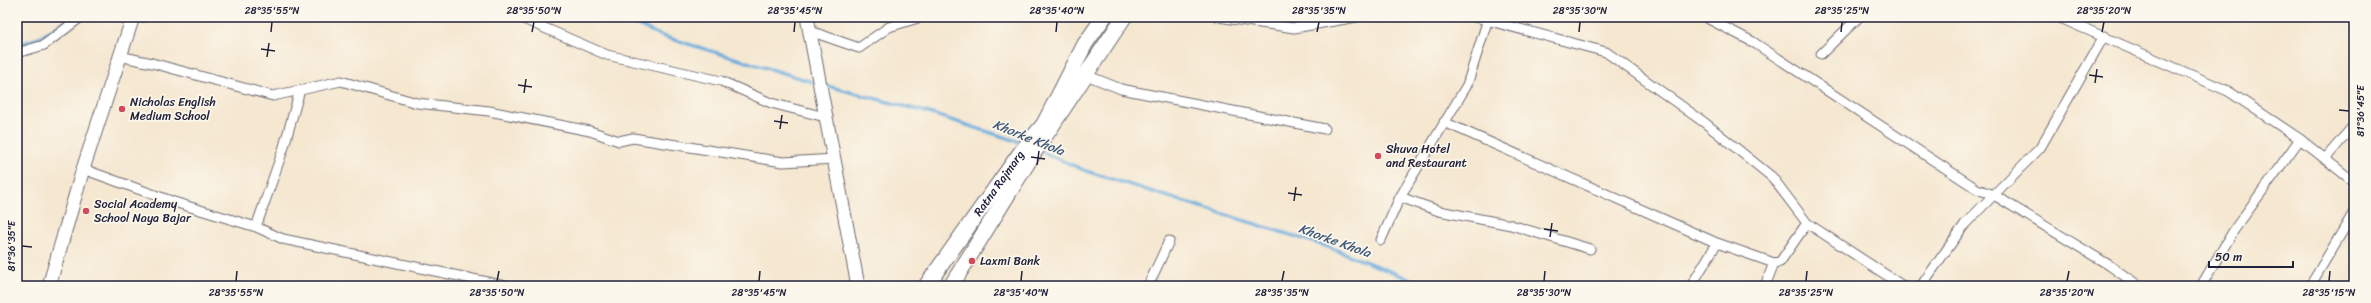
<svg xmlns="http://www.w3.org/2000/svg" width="2371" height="303" font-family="Sriracha,sans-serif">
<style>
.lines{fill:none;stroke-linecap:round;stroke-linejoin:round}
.stream{stroke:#67aadc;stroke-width:3.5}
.minor-casing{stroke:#6c676f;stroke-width:11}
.secondary-casing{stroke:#6c676f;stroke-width:15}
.primary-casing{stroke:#6c676f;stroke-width:17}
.minor{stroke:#fff;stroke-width:9}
.secondary{stroke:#fff;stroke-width:13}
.primary{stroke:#fff;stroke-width:15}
.ticks{fill:none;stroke:#22223b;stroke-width:1.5}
.poi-dot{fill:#d1495b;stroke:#fbf7ec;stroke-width:1.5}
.labels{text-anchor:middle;stroke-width:3.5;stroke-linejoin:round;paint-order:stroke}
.poi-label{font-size:12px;fill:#22223b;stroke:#fbf7ec;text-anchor:start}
.street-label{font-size:12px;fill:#22223b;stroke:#fbf7ec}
.water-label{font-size:13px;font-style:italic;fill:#3e587b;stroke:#fbf7ec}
.neatline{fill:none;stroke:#22223b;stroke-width:1.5}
.ticks-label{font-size:10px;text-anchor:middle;fill:#22223b}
</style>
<rect width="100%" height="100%" fill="#fbf7ec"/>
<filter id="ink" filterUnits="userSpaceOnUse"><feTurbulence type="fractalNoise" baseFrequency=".025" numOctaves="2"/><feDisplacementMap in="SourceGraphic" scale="8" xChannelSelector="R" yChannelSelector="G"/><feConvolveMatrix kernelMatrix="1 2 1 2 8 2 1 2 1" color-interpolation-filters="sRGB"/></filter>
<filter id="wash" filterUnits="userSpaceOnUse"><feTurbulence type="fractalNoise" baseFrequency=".012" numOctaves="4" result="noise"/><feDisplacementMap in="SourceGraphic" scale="16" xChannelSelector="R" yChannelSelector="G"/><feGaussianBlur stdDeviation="0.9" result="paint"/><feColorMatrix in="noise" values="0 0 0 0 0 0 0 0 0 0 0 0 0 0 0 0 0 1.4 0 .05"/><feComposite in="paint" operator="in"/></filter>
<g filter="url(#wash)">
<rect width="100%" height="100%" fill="#f5e7d0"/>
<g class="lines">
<path class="stream" d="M620 17 662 36 816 83
M17 45 39 38 73 17
M824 85 926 112 1023 143
M1040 151 1086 171 1326 246 1427 286"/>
</g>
</g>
<g filter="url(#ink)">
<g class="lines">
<g class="minor-casing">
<path id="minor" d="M128 17H143
M519 17 607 55 721 81 771 103 825 117
M1218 17 1294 28 1357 17
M1475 17 1606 52 1705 123 1772 177 1807 223 1903 286
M1705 17 1753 42 1977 189 1994 195 2109 265 2139 286
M2058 17 2228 91 2300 139 2354 182
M810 31 859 48 889 27 921 17
M17 53 44 45 81 17
M1821 54 1859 17
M119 56 152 63 273 96 341 81 417 103 489 111 590 131 619 141 633 138 783 162 835 159
M1086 75 1121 89 1325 129
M1444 122 1717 243 1774 263 1780 262 1807 223
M2325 159 2354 125
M83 169 174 202 256 227 283 239 506 286
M1400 197 1439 211 1511 225 1590 249
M256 227 283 150 300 90
M1381 240 1400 197 1467 85 1488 19
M1148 286 1169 241
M1691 286 1717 243
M1765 286 1774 263
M1921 286 1965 224 2040 148 2104 36
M2201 286 2234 230 2300 139
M2310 286 2354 212"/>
</g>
<g class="secondary-casing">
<path id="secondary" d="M807 17 858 286
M49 286 83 169 133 17"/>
</g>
<g class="primary-casing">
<g id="primary">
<path id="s1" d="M926 286 1021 152 1044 124 1085 44 1104 17"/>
<path d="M951 286 1033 154 1124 17"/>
</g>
</g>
<use href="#minor" class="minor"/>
<use href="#secondary" class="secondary"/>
<use href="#primary" class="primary"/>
</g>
</g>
<path class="ticks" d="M271 32 272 22M532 32 534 22M794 32 795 22M1056 32 1057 22M1317 32 1319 22M1579 32 1580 22M1841 32 1842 22M2102 32 2104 22M261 49 275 51M267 57 269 43M2089 75 2103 77M2095 83 2097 69M518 85 532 87M524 93 526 79M2339 110 2349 111M774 121 788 123M780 129 782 115M1031 157 1045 159M1037 165 1039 151M1288 193 1302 195M1294 201 1296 187M1544 229 1558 231M1550 237 1552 223M22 246 32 247M236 281 237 271M497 281 499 271M759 281 760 271M1021 281 1022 271M1282 281 1284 271M1544 281 1545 271M1806 281 1807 271M2067 281 2069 271M2329 281 2330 271"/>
<g class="poi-dot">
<circle cx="122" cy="109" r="4"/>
<circle cx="1378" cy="156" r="4"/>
<circle cx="86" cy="211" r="4"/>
<circle cx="972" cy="261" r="4"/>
</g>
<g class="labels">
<g class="poi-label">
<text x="130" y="106">Nicholas English<tspan x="130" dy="14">Medium School</tspan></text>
<text x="1386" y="153">Shuva Hotel<tspan x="1386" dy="14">and Restaurant</tspan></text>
<text x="94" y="208">Social Academy<tspan x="94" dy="14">School Naya Bajar</tspan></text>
<text x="980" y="265">Laxmi Bank</text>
</g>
<g class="street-label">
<text dy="4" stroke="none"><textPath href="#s1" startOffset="126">Ratna Rajmarg</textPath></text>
</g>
<g class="water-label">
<text transform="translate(1029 137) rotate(22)" y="5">Khorke Khola</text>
<text transform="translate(1335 240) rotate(20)" y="5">Khorke Khola</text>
</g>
</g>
<rect width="2371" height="303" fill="none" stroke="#fbf7ec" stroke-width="44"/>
<path d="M2209 261v6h84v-6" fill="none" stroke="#22223b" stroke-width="2"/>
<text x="2215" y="261" font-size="12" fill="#22223b" stroke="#fbf7ec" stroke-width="3" paint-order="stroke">50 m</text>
<rect x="22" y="22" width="2327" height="259" class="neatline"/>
<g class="ticks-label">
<text x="272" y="14">28°35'55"N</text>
<text x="534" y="14">28°35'50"N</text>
<text x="795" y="14">28°35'45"N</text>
<text x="1057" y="14">28°35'40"N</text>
<text x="1319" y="14">28°35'35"N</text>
<text x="1580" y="14">28°35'30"N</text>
<text x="1842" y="14">28°35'25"N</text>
<text x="2104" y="14">28°35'20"N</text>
<text transform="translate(2360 111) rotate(-90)" y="4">81°36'45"E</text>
<text transform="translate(11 246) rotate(-90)" y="4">81°36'35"E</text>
<text x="236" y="296">28°35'55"N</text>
<text x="497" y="296">28°35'50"N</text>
<text x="759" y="296">28°35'45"N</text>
<text x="1021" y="296">28°35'40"N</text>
<text x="1282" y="296">28°35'35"N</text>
<text x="1544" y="296">28°35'30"N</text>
<text x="1806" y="296">28°35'25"N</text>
<text x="2067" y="296">28°35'20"N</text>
<text x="2329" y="296">28°35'15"N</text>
</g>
</svg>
